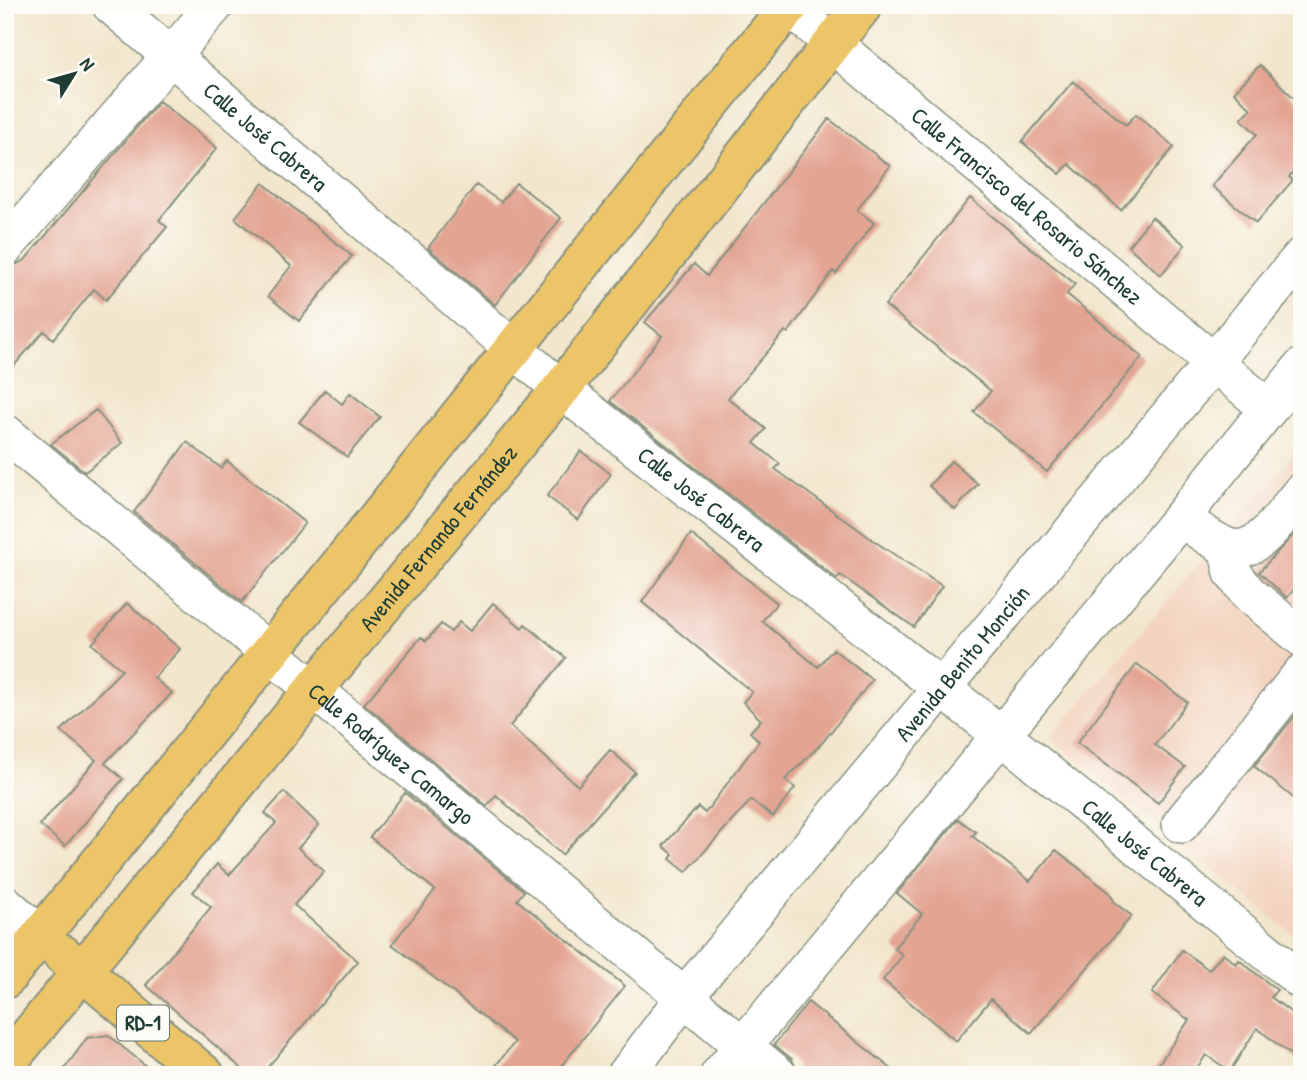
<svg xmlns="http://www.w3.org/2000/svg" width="1307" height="1080" font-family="'Patrick Hand',sans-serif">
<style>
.built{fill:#f3d4bf}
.building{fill:#e3a493}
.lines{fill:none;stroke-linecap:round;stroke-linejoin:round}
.minor-casing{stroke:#889280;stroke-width:40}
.major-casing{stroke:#889280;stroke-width:42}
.minor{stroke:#fff;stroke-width:37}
.major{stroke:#edc569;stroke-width:38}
.labels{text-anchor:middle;stroke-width:6;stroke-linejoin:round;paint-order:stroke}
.shield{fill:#fdfcf7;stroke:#62766e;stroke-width:2}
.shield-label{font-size:21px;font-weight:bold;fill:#1f3d34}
.street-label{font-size:23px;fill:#1f3d34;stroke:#fdfcf7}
</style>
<rect width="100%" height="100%" fill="#fdfcf7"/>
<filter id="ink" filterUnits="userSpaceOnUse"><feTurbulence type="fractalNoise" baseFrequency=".0143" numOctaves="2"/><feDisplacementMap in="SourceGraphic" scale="14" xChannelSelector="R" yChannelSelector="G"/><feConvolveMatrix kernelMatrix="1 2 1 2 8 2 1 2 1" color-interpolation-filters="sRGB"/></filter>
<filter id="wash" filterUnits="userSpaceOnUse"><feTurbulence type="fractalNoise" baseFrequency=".00686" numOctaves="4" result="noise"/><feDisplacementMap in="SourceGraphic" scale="28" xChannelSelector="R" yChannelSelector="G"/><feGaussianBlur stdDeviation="1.57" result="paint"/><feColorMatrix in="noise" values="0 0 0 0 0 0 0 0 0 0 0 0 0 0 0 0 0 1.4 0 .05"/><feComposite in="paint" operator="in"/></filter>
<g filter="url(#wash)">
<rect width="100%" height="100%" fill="#f2e6cc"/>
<path class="built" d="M1302 444V942L1050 738Z"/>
<g id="blocks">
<path class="building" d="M1260 65 1302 106V163L1289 177 1293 180 1256 223 1212 186 1257 134 1241 119 1251 109 1234 92Z
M1073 81 1126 125 1136 114 1174 147 1121 210 1069 164 1060 174 1022 142Z
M159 101 217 148 159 220 167 227 106 300 94 289 53 339 44 331 5 376V270L25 260Z
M829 119 890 166 857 210 874 223 836 274 833 271 788 333 785 331 728 398 766 429 754 443 780 464 775 469 880 545 942 586 914 627 840 575 837 579 610 401 662 336 645 322 694 264 707 276Z
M263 183 352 256 299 321 268 296 291 266 235 218Z
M516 183 561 218 495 305 428 248 476 185 501 202Z
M970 198 1075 284 1067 294 1142 357 1047 472 974 412 991 391 885 305Z
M1152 217 1185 245 1161 275 1128 246Z
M325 390 342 404 350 393 380 417 347 457 299 422Z
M96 410 122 443 85 472 51 444Z
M187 442 221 468 227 461 305 523 242 602 134 512Z
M581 451 611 474 578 520 547 496Z
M951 461 978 484 955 510 929 486Z
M1302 525V579L1287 598 1259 572Z
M691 534 777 603 762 621 818 667 833 649 872 680 822 743 785 780 795 788 773 817 751 800 686 872 670 859 673 854 663 846 698 807 705 813 759 741 750 732 761 720 743 702 752 692 642 602Z
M127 603 180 649 154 678 172 693 105 763 123 779 65 846 40 825 96 760 61 731 122 670 92 644Z
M493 603 522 628 525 624 566 658 510 726 578 786 610 750 635 772 562 855 496 795 487 806 364 704 421 637 426 641 441 624 451 632 459 622 470 631Z
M1137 664 1187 702 1155 745 1185 767 1158 803 1077 743Z
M1302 707V805L1254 766Z
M284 792 319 825 298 848 324 871 294 905 358 961 261 1075H249L146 985 211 907 193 892 217 864 229 875 276 823 265 813Z
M405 793 524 891 517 900 625 986 554 1075H488L515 1042 392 944 435 890 370 837Z
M958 819 976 832 972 836 1030 881 1056 850 1110 893 1115 903 1132 916 1031 1033 991 999 956 1041 883 980 903 955 894 948 922 914 897 893Z
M1182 950 1209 970 1223 953 1236 964 1239 960 1277 990 1271 997 1302 1021V1064L1257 1028 1230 1071 1206 1055 1192 1075H1151L1189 1020 1152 993Z
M808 1002 899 1075H798L792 1059 774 1045Z
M108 1035 157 1075H60L87 1038Z"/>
</g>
</g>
<g filter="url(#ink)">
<use href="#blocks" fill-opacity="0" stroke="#889280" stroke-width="2"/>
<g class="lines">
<g class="minor-casing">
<g id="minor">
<path id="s1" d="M111 5 561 389 1000 734 1302 981"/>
<path id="s2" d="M787 5 1267 407"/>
<path d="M5 247 215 5"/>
<path id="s3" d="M5 433 778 1075"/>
<path d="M1181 518C1195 527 1212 541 1228 547 1259 558 1285 510 1302 491"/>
<path d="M1227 547 1233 573 1248 593 1302 638"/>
<path d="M1181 824 1302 673"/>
<path d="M5 904 42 937"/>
<path id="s4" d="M626 1075 684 997 1302 256"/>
<path d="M719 1075 1181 518 1302 367"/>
</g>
</g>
<g class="major-casing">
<g id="major">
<path d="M62 954 205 1075"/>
<path d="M5 979C269 657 527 329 790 5"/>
<path id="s5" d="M5 1065 561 389 863 5"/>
</g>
</g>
<use href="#minor" class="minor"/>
<use href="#major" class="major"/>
</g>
</g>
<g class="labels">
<rect class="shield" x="117" y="1005.5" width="52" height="35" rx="5"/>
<g class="shield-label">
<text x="143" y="1030">RD-1</text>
</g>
<g class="street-label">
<text dy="8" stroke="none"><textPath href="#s1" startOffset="203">Calle José Cabrera</textPath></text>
<text dy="8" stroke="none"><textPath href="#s2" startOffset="313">Calle Francisco del Rosario Sánchez</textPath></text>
<text dy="8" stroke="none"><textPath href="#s1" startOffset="770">Calle José Cabrera</textPath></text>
<text dy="8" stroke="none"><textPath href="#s5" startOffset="682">Avenida Fernando Fernández</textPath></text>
<text dy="8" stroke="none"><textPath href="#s4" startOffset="532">Avenida Benito Monción</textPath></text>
<text dy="8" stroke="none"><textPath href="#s3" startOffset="502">Calle Rodríguez Camargo</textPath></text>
<text dy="8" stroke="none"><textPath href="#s1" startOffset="1337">Calle José Cabrera</textPath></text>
</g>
</g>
<rect width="1307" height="1080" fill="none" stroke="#fdfcf7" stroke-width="28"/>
<g transform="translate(74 74) rotate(53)" stroke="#fdfcf7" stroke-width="5" paint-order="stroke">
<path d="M0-5L12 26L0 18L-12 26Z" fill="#1f3d34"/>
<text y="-10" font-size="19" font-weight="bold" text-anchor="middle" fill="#1f3d34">N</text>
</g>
</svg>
